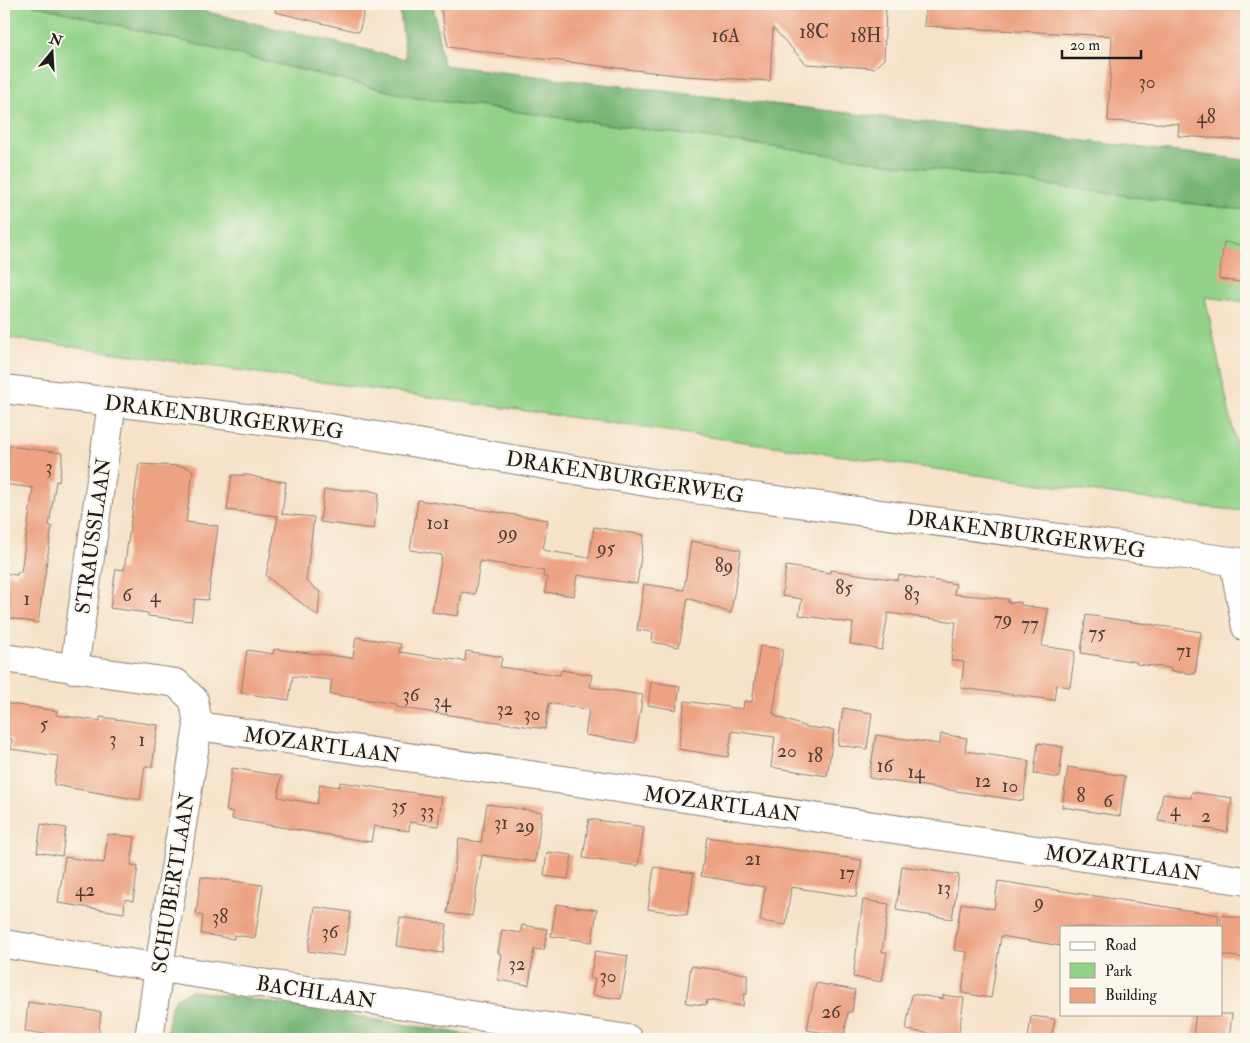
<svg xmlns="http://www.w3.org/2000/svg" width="1250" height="1043" font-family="'IM FELL Double Pica',serif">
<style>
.green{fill:#93d389;stroke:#587852}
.forest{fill:#76b575;stroke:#496848}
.building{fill:#eda282}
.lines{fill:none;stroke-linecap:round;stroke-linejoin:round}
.minor-casing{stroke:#897f72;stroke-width:30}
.secondary-casing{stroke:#897f72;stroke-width:30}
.minor{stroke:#fff;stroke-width:28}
.secondary{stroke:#fff;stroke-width:28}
.labels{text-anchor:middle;stroke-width:4.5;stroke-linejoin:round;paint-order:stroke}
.number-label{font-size:19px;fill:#503e36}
.street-label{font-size:21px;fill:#1c1c1c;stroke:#fbf7ec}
</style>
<rect width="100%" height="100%" fill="#fbf7ec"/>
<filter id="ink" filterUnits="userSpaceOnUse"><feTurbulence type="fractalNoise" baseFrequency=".02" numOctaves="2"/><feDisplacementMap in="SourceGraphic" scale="10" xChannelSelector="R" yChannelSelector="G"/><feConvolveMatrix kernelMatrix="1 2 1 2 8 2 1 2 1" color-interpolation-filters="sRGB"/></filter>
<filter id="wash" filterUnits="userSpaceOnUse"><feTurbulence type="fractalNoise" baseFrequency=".0096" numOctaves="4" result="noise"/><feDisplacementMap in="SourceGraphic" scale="20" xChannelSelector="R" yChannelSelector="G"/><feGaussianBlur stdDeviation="1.12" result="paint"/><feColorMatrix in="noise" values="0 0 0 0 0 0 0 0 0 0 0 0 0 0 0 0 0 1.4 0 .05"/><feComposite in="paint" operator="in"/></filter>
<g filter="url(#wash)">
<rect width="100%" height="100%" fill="#f6e2c9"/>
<path class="green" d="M4 4H30L417 98 1150 199 1246 210V302L1205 297 1246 492V511L1203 507 4 337Z"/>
<path class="forest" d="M30 4H173L406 59 399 4H433L443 65 1246 160V210L1150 199 417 98Z
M191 990 496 1039H166L171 1006 176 998Z"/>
<g id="blocks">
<path class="building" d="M276 4H366L359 32 275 12Z
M440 4H866L886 5 884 59 874 68 806 64 773 28 770 81 684 76 527 57 448 47Z
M926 4H1246V140L1178 136 1179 124 1108 121 1112 36 924 26Z
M1224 242 1246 246V283L1219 279Z
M9 446 63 453 59 482 56 481 49 526H52L38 623 4 617V573L17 575V572H21L33 488 4 484Z
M139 464 182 466 193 470 186 522 218 526 208 600 195 599 191 621 148 616V613L110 608 116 569 124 570Z
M232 475H249L263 479 286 482 282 514 314 517 306 581 320 592 318 616 266 576 278 516 227 510Z
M324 490H368L379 493 374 529 320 522Z
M418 500 548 520 543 550 589 558 594 527 644 535 637 584 577 575 574 596 545 592 547 577H543L544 571 480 561 475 594 462 592 458 616 432 612 442 555 410 550Z
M691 541 741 550 731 613 688 598 679 647 652 642 653 632 637 630 644 584 684 590Z
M786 566 830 573V570L898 580 899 575 956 584 954 594 1008 599V603L1021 602V605L1048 609 1042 646 1075 651 1070 687 1056 685 1054 700 961 688 964 662 951 660 956 622 888 613 882 650 850 644 853 623 799 615 802 599 782 596Z
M1086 615 1201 632 1195 674 1170 671 1171 668 1136 664 1137 662 1081 653Z
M356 637 401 644 399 652 433 657 465 661 466 651 502 657 500 667 560 675 561 670 592 675 590 687 643 695 635 743 585 735 589 710 549 703 545 729 395 707 396 704 330 694 332 680 293 676 289 700 241 693 247 650 273 654 274 649 353 658Z
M760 646 783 649 773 714H775V716L806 727 834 730 827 776 771 767 775 737 732 731 728 757 678 749 685 701 743 709 744 701 752 702Z
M651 682 680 686 676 710 648 705Z
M4 703 57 711 56 715 100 721V717L158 725 152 767 145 766 140 800 54 785 58 756 11 749 12 739 4 737Z
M843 708 872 713 867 749 838 745Z
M941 734 967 738 965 751 1029 761 1023 801 869 778 876 735 940 744Z
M1038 743 1063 747 1059 778 1034 774Z
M1068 767 1125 776 1120 816 1062 807Z
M232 768 281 776 278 797 317 804 320 784 339 787 340 782 442 797 438 826 410 822 409 831 374 826 371 842 232 819 233 812 226 811Z
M1192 792 1232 798 1227 832 1158 821 1163 794 1191 798Z
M487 804 542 812 535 862 482 855 472 916 447 913 459 839 481 842Z
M589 819 644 827 638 866 583 858Z
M41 824 66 828 62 856 37 852Z
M108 834 135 837 131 865 138 866 133 901 125 899 124 913 58 903 65 857 104 863Z
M707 837 862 860 856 897 791 887 786 925 760 921 765 887 701 876Z
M547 852 572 855 568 879 544 876Z
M902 866 959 875 952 919 896 910Z
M654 867 694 873 687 915 648 909Z
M201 877 263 885 255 938 234 935V939L201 934 203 916 196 914Z
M998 881 1219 915 1218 927H1061V946L1001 936 991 998 962 993 967 952 954 950 961 903 994 909Z
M863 900 889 904 882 952H887L882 982 853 977Z
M556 904 597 910 592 942 551 936Z
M315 907 351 912 344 956 308 951Z
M1221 915 1246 919V958L1221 955Z
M400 917 447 924 443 953 396 946Z
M522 925 547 929 544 950 534 949 529 985 498 980 502 954 498 953 502 930 521 933Z
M595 951 628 956 621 999 592 995 595 979H590Z
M691 966 747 974V994H744L743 1006 707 1000 706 1005 686 1003Z
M816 983 855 990 852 1012H848L844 1036 807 1030Z
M912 994 943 999V995L964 998 958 1039H937L938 1035 906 1030Z
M28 1002 101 1012 98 1039H79L25 1031Z
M1196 1014H1232L1229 1039 1193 1034Z
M1031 1016 1055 1019 1051 1039H1028Z"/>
</g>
</g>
<g filter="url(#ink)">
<use href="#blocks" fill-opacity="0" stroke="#897f72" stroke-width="1"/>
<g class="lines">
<g class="minor-casing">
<path id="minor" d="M1234 563 1246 627
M4 658 176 683 194 700 198 726 159 967 149 1039
M74 669 112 403
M198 726 1246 881
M4 944 628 1039"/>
</g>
<g class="secondary-casing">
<path id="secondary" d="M4 389 329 428 664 485 1246 563"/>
</g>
<use href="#minor" class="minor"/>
<use href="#secondary" class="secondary"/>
</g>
</g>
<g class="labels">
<g class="number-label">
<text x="814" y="38">18C</text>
<text x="726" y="42">16A</text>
<text x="866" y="42">18H</text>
<text x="1147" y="88">30</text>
<text x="1206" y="123">48</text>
<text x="49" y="473">3</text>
<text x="438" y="529">101</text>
<text x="508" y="539">99</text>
<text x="606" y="554">95</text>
<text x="724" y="572">89</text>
<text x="844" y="594">85</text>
<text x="912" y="600">83</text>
<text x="127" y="601">6</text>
<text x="155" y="602">4</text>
<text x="27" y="605">1</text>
<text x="1003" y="625">79</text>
<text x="1030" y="630">77</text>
<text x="1097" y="639">75</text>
<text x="1184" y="657">71</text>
<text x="411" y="701">36</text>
<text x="442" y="707">34</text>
<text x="505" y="715">32</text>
<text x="532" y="720">30</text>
<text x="44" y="730">5</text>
<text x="113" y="745">3</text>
<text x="142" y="746">1</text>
<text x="787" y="757">20</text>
<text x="815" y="762">18</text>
<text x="885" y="772">16</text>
<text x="916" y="778">14</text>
<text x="983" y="787">12</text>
<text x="1010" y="792">10</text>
<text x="1081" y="802">8</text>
<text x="1108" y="807">6</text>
<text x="399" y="812">35</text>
<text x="1175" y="816">4</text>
<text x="427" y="817">33</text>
<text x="1206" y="822">2</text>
<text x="501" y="829">31</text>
<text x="525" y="832">29</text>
<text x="753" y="865">21</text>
<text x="847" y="879">17</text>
<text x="944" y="894">13</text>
<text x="85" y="896">42</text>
<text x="1039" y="908">9</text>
<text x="220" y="923">38</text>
<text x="330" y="938">36</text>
<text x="517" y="970">32</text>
<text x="608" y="982">30</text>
<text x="831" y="1018">26</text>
</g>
<g class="street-label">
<text transform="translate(224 417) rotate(7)" y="7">DRAKENBURGERWEG</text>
<text transform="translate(625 477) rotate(9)" y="7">DRAKENBURGERWEG</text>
<text transform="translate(1026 534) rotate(8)" y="7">DRAKENBURGERWEG</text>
<text transform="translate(93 536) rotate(-82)" y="7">STRAUSSLAAN</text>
<text transform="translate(322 745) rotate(8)" y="7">MOZARTLAAN</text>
<text transform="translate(722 804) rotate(8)" y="7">MOZARTLAAN</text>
<text transform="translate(1123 863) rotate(8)" y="7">MOZARTLAAN</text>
<text transform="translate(173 883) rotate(-81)" y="7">SCHUBERTLAAN</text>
<text transform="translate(316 992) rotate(9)" y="7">BACHLAAN</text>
</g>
</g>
<rect width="1250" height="1043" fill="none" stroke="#fbf7ec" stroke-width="20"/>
<rect x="1060" y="926" width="162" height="90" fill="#fbf7ec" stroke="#a29f99"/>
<rect x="1070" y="942" width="25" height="8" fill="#ffffff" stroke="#a29f99"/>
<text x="1105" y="950" font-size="15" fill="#1c1c1c">Road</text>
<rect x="1070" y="963" width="25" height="15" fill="#93d389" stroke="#a29f99"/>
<text x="1105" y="976" font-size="15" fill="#1c1c1c">Park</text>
<rect x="1070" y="988" width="25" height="15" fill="#eda282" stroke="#a29f99"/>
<text x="1105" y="1000" font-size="15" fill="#1c1c1c">Building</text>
<g transform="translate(52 52) rotate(18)" stroke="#fbf7ec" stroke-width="4" paint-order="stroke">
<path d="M0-4L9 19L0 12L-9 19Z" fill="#1c1c1c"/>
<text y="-8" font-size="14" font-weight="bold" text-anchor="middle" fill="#1c1c1c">N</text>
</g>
<path d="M1062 50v8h79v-8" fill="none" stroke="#1c1c1c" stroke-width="2.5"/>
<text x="1070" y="50" font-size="15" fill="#1c1c1c" stroke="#fbf7ec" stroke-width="4" paint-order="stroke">20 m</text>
</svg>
